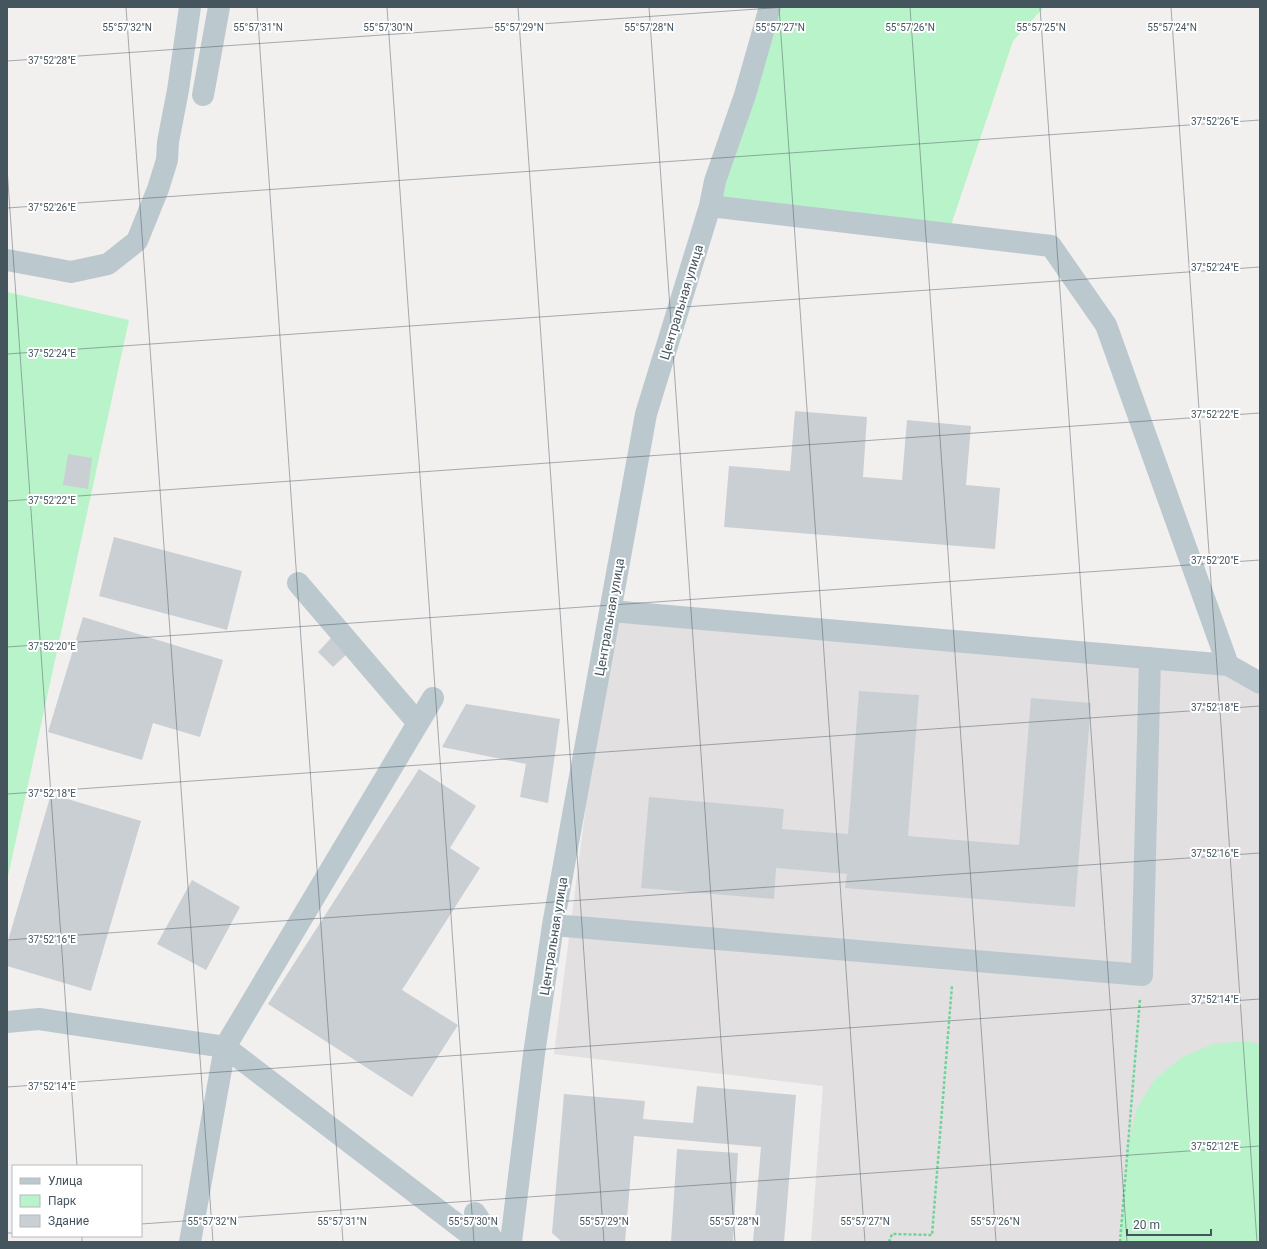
<svg xmlns="http://www.w3.org/2000/svg" width="1267" height="1249" font-family="Roboto,sans-serif">
<style>
.education{fill:#e3e0e1}
.green{fill:#b9f3c9}
.building{fill:#cacfd4}
.lines{fill:none;stroke-linecap:round;stroke-linejoin:round}
.path{stroke:#6ed497;stroke-width:2.5;stroke-dasharray:3 2;stroke-linecap:butt}
.minor{stroke:#bbc9cf;stroke-width:22}
.ticks{fill:none;stroke:#45555e;stroke-width:1;stroke-opacity:0.45}
.labels{text-anchor:middle;stroke-width:4;stroke-linejoin:round;paint-order:stroke}
.street-label{font-size:13px;fill:#45555e;stroke:#fff}
.ticks-label{font-size:10px;text-anchor:middle;fill:#45555e;stroke:#fff;stroke-width:4;stroke-linejoin:round;paint-order:stroke}
</style>
<rect width="100%" height="100%" fill="#f2efef"/>
<path class="education" d="M611 611 1228 675 1260 694V1242H811L823 1086 554 1054Z"/>
<path class="green" d="M771 7H1044L1013 41 948 234 710 206Z
M7 292 129 320 7 881Z
M1247 1041 1260 1044V1242H1120L1129 1142 1137 1108 1155 1079 1182 1057 1213 1044Z"/>
<path class="building" d="M795 411 867 417 863 477 902 480 907 420 971 426 966 485 1000 488 995 549 724 527 729 466 790 471Z
M68 454 92 458 88 489 63 485Z
M114 537 242 571 227 630 99 596Z
M83 617 223 660 200 737 153 723 142 760 48 732Z
M333 636 349 652 333 667 318 652Z
M859 691 919 695 908 836 1019 845 1031 698 1091 703 1075 907 845 888 847 874 776 868 774 899 641 888 649 797 784 809 782 829 848 834Z
M466 704 560 719 548 803 520 797 526 764 442 747Z
M419 769 476 806 450 848 480 868 402 990 458 1025 412 1097 268 1004Z
M51 794 141 821 91 991 7 966V944Z
M192 880 240 907 206 970 157 944Z
M697 1086 796 1095 784 1242H753L761 1147 634 1136 625 1242H562L552 1233 564 1094 645 1101 643 1119 693 1123Z
M677 1149 738 1153 733 1242H671Z"/>
<g class="lines">
<path class="path" d="M889 1242 892 1234 932 1235 952 985
M1120 1242 1140 999"/>
<path class="minor" d="M203 95 219 7
M710 206 1051 246 1106 325 1228 665
M7 260 71 272 108 264 137 241 158 189 167 160 168 142 178 90 190 7
M298 583 418 723
M611 611 1228 665 1260 683
M553 925 1142 975 1150 658
M7 1022 39 1019 225 1047 480 1242
M475 1213 494 1242
M190 1242 225 1047 433 698
M511 1242 534 1054 553 925 646 414 710 206 715 181 745 95 770 7"/>
</g>
<path class="ticks" d="M126 7 213 1242M257 7 343 1242M387 7 474 1242M518 7 604 1242M649 7 735 1242M779 7 865 1242M910 7 996 1242M1040 7 1127 1242M1171 7 1257 1242M7 61 786 7M7 168 77 1166M7 208 1260 120M7 354 1260 267M7 501 1260 413M7 647 1260 560M7 794 1260 706M7 940 1260 853M7 1087 1260 999M141 1224 1260 1146M7 1233H13M82 1236V1242"/>
<g class="labels">
<g class="street-label">
<text transform="translate(681 302) rotate(-73)" y="5">Центральная улица</text>
<text transform="translate(609 617) rotate(-80)" y="5">Центральная улица</text>
<text transform="translate(553 936) rotate(-81)" y="5">Центральная улица</text>
</g>
</g>
<g class="ticks-label">
<text x="127" y="31">55°57'32"N</text>
<text x="258" y="31">55°57'31"N</text>
<text x="388" y="31">55°57'30"N</text>
<text x="519" y="31">55°57'29"N</text>
<text x="649" y="31">55°57'28"N</text>
<text x="780" y="31">55°57'27"N</text>
<text x="910" y="31">55°57'26"N</text>
<text x="1041" y="31">55°57'25"N</text>
<text x="1172" y="31">55°57'24"N</text>
<text x="52" y="64">37°52'28"E</text>
<text x="1215" y="125">37°52'26"E</text>
<text x="52" y="211">37°52'26"E</text>
<text x="1215" y="271">37°52'24"E</text>
<text x="52" y="357">37°52'24"E</text>
<text x="1215" y="418">37°52'22"E</text>
<text x="52" y="504">37°52'22"E</text>
<text x="1215" y="564">37°52'20"E</text>
<text x="52" y="650">37°52'20"E</text>
<text x="1215" y="711">37°52'18"E</text>
<text x="52" y="797">37°52'18"E</text>
<text x="1215" y="857">37°52'16"E</text>
<text x="52" y="943">37°52'16"E</text>
<text x="1215" y="1003">37°52'14"E</text>
<text x="52" y="1090">37°52'14"E</text>
<text x="1215" y="1150">37°52'12"E</text>
<text x="212" y="1225">55°57'32"N</text>
<text x="342" y="1225">55°57'31"N</text>
<text x="473" y="1225">55°57'30"N</text>
<text x="604" y="1225">55°57'29"N</text>
<text x="734" y="1225">55°57'28"N</text>
<text x="865" y="1225">55°57'27"N</text>
<text x="995" y="1225">55°57'26"N</text>
</g>
<rect width="1267" height="1249" fill="none" stroke="#45555e" stroke-width="16"/>
<rect x="12" y="1165" width="130" height="72" fill="#ffffff" stroke="#b5bbbf"/>
<rect x="20" y="1178" width="20" height="6" fill="#bbc9cf" stroke="#b5bbbf"/>
<text x="48" y="1185" font-size="12" fill="#45555e">Улица</text>
<rect x="20" y="1195" width="20" height="12" fill="#b9f3c9" stroke="#b5bbbf"/>
<text x="48" y="1205" font-size="12" fill="#45555e">Парк</text>
<rect x="20" y="1215" width="20" height="12" fill="#cacfd4" stroke="#b5bbbf"/>
<text x="48" y="1225" font-size="12" fill="#45555e">Здание</text>
<path d="M1127 1229v6h84v-6" fill="none" stroke="#45555e" stroke-width="2"/>
<text x="1133" y="1229" font-size="12" fill="#45555e" stroke="#ffffff" stroke-width="3" paint-order="stroke">20 m</text>
</svg>
